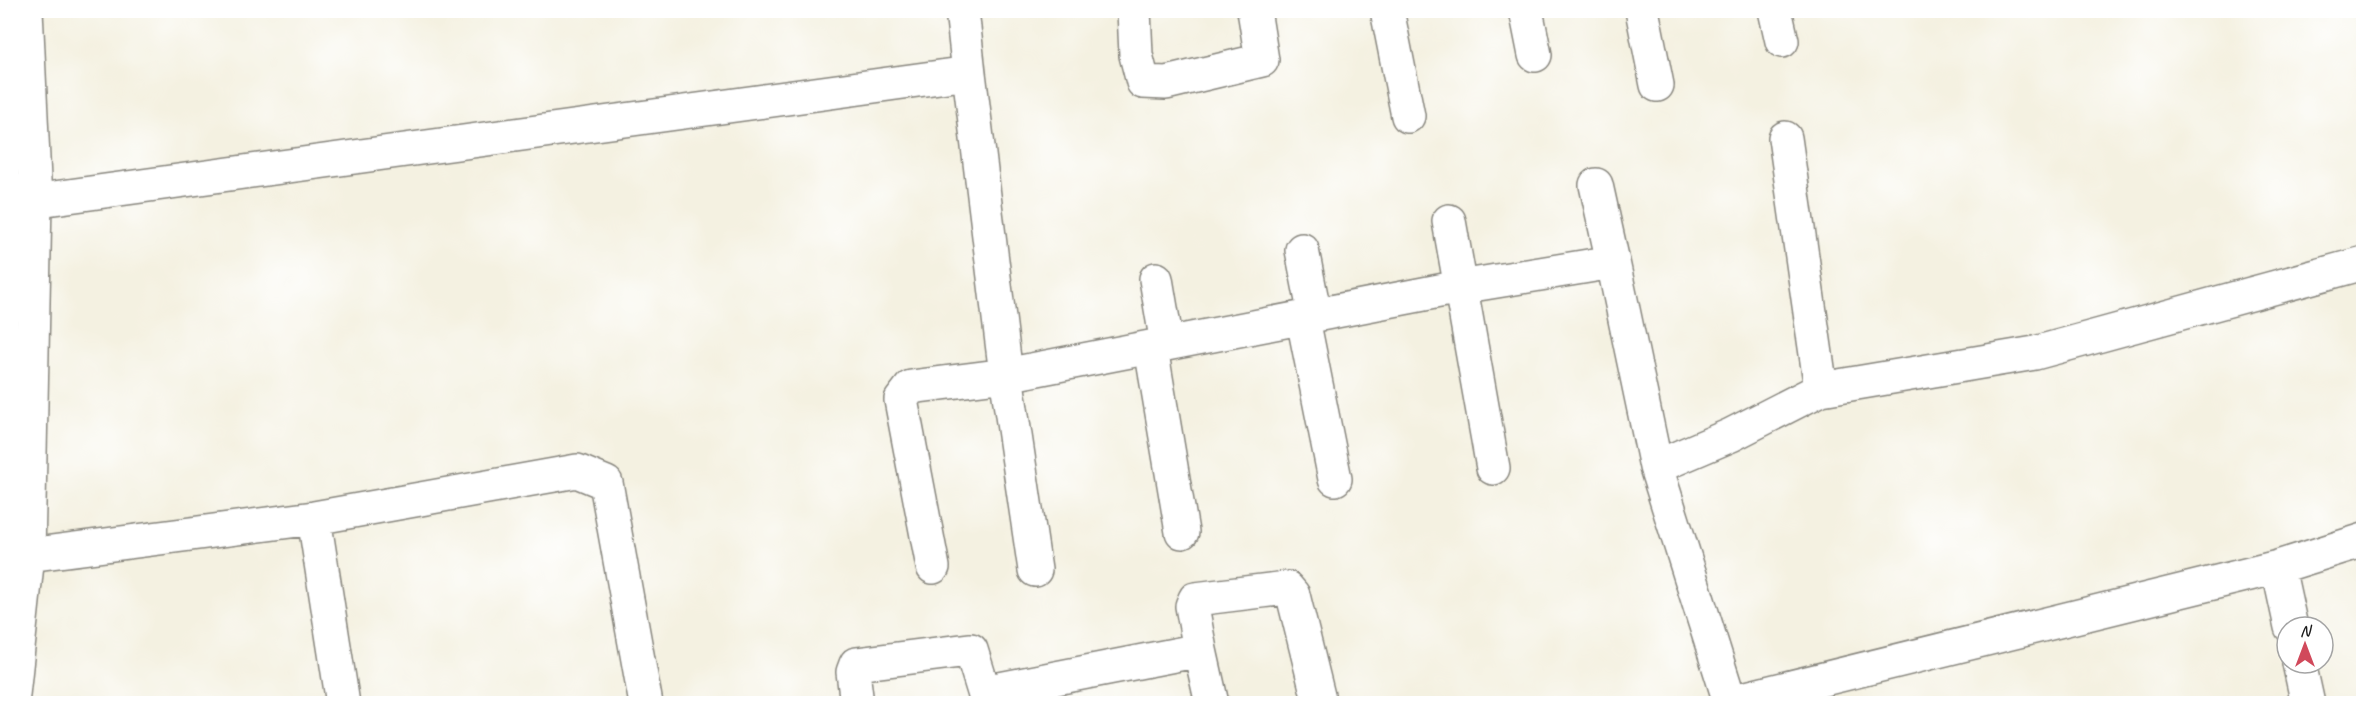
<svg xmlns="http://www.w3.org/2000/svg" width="2374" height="714" font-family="Caveat,sans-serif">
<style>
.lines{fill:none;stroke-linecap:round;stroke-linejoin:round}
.minor-casing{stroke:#88867e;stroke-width:36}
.minor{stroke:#fff;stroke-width:33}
</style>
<rect width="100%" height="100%" fill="#fff"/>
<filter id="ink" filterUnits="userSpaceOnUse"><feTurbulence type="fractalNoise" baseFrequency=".0167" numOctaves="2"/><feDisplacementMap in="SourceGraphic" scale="12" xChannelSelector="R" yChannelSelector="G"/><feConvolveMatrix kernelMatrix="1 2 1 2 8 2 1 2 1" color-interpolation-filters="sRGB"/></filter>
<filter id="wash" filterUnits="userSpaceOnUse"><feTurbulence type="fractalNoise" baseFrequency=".008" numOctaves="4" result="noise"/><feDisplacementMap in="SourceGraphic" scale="24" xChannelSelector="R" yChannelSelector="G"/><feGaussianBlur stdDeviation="1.35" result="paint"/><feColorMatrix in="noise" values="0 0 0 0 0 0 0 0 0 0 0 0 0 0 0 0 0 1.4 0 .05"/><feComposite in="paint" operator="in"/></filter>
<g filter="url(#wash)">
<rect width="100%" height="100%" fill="#f4f1e1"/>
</g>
<g filter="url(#ink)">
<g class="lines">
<g class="minor-casing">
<path id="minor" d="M1134 10 1136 55 1143 82 1166 83 1262 60 1254 10
M1387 10 1408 116
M1526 10 1535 55
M1642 10 1657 85
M1775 10 1782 41
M969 73 1006 375 1460 287 1613 262 1656 467
M1785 138 1821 389
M1596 185 1613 262
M10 204 969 73 962 10
M1449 221 1493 468
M1302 250 1315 316
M1156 279 1167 344
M1303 319 1335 479
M1151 348 1182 532
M314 518 343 704
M28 555 314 518 577 471 606 483 646 704
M933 567 901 400 911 387 1006 375 1035 570
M2278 567 2291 627
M1200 650 1192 606 1195 599 1287 588 1293 595 1320 704
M2299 663 2308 704
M1730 702 2278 567 2364 540
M12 704 28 555 35 201 26 10
M857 704 853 672 856 664 969 650H971L984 692
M987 704 984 692 1200 650 1212 704
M1725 704 1730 702 1656 467 1731 435 1821 389 2035 353 2364 263"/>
</g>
<use href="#minor" class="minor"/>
</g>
</g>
<rect width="2374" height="714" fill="none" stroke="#fff" stroke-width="36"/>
<g transform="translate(2305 645)"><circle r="28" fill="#ffffff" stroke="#a4a4a4" stroke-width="1.5"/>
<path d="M0-4.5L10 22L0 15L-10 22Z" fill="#d1495b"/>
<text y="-9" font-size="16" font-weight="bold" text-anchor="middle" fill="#1c1c1c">N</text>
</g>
</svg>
